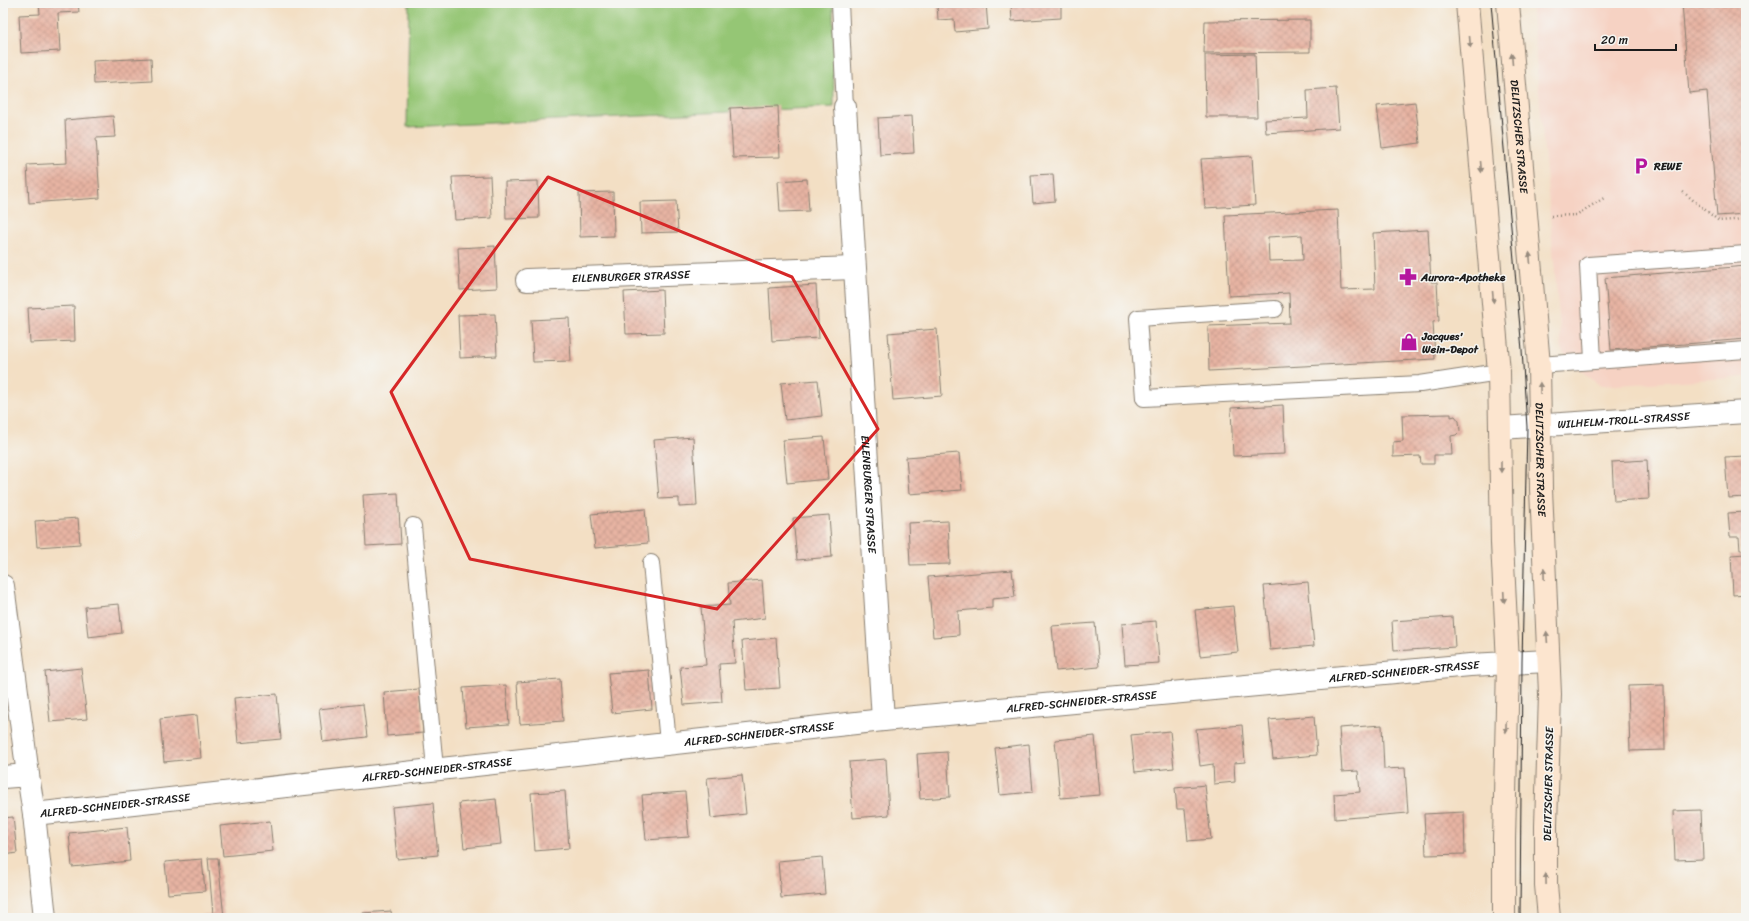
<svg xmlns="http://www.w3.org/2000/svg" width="1749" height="921" font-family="Sriracha,sans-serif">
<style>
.built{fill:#f6d2c3}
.garden{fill:#95c675;stroke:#587148}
.building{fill:url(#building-cross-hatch);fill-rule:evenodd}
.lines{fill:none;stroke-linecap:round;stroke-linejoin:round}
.lane-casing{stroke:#887e70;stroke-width:18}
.street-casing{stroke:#887e70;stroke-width:24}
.secondary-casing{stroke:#887e70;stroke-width:24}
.path{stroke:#887e70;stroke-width:2.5;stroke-dasharray:1 3;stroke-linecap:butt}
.lane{stroke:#fff;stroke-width:16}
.street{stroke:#fff;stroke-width:22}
.secondary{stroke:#fce5cf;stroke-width:22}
.tram{stroke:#1c1c1c;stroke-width:1}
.oneway{fill:#978b7e}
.marked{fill:none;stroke:#d62828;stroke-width:3;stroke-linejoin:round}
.labels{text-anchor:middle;stroke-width:3;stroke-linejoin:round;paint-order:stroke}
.street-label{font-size:11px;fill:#1c1c1c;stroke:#f6f6f2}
.poi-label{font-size:11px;font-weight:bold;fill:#1c1c1c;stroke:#f6f6f2;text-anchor:start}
</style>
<defs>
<pattern id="building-cross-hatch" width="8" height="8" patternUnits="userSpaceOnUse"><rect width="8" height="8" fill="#e7b4a3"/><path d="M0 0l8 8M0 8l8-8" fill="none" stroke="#c69a8c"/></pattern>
</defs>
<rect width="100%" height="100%" fill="#f6f6f2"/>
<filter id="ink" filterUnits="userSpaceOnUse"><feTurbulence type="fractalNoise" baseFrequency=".025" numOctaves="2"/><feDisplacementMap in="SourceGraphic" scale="8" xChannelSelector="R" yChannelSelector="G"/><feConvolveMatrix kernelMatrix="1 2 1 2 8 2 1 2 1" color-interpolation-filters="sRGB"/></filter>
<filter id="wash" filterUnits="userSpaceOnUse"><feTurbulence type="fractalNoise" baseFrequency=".012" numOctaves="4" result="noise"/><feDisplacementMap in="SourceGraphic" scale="16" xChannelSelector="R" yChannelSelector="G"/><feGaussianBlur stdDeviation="0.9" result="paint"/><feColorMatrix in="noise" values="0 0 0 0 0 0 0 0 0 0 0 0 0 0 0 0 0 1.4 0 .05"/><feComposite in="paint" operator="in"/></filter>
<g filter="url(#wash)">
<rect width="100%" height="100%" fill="#f3dfc4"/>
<path class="built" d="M1531 3H1746V377L1601 386 1571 363 1562 351Z"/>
<path class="garden" d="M409 3H833L834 107 407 127Z"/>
<g id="blocks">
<path class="building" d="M39 3H78L79 12 58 13 60 51 21 53 19 15 40 14Z
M937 3H986L988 29 955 32 954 19 938 20Z
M1011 3H1061V18L1012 21Z
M1682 3H1746V214L1717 216 1707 91 1689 93Z
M1310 20V52L1204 53 1205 21Z
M1255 54 1257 117H1206L1205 55Z
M151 58 152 81 94 84 93 61Z
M1336 88 1339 128 1266 133 1265 120 1308 118 1307 90Z
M1415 102 1420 143 1382 148 1377 106Z
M778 106 780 157 733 158 730 108Z
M113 116 115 137 96 138 100 198 29 203 27 165 67 163 65 120Z
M912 116 914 153 880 155 878 118Z
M1252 156 1255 205 1205 208 1201 159Z
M1053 174 1055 201 1033 203 1031 175Z
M490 176 492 218 455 220 452 177Z
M807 179 809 211 780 212 778 181Z
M538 181 539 218 506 219 505 182Z
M613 192 614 236 580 237 579 193Z
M676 201 678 232 641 233 640 202Z
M1338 210 1341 290 1375 289 1373 233 1428 230 1431 282H1437L1439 321 1433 322 1435 359 1209 371 1208 326 1290 323 1289 293 1229 296 1225 215ZM1302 235 1303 260 1269 261 1268 237Z
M495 246 497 288 460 290 458 248Z
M1746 266V339L1611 350 1605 278Z
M816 285 819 338 772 341 769 288Z
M662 290 664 333 626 334 624 292Z
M74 306 75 341 30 343 28 308Z
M495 314 497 356 460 358 458 315Z
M569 318 571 361 533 362 531 320Z
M937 329 942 396 893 400 888 333Z
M818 380 822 416 785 420 781 383Z
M1283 405 1285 454 1233 456 1231 408Z
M1451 414V417L1455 416 1459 421 1460 431 1456 435 1451 436 1452 455H1434V464H1421L1420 456 1393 457V442L1403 441 1402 415Z
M693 437 697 506 679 507V498L659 499 654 440Z
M824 437 828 479 787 483 783 440Z
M959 453 962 490 909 494 906 457Z
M1746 456V497L1728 498 1725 457Z
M1647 460 1649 499 1614 501 1612 462Z
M398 493 401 544 366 546 363 495Z
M645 509 648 543 595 548 591 514Z
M1746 512V549L1740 550 1739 537H1730L1728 513Z
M829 515 832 557 797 560 793 518Z
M78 518 80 544 37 547 35 521Z
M948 521 950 564 910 565 908 523Z
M1746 554V594L1733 595 1731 555Z
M1012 570 1015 597 992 599V608L958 611 959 635 933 637 928 577Z
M762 580 765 618 732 622 735 663 719 664 722 702 684 705 680 667 706 665 701 607 730 605 728 583Z
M1308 582 1314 646 1270 650 1264 586Z
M119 604 122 633 88 637 85 607Z
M1233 606 1238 652 1200 656 1195 610Z
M1453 617 1455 647 1394 651 1392 621Z
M1156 621 1159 663 1125 665 1122 624Z
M1095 623 1099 667 1056 671 1052 626Z
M776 638 780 688 746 690 742 641Z
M81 668 87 719 50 722 45 672Z
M649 670 652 709 612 713 608 673Z
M560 679 563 721 520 724 517 682Z
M506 685 509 724 466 727 463 688Z
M1664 685 1665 750 1630 751 1628 686Z
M419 689 423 733 387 736 384 692Z
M277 694 281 739 238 743 234 698Z
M363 704 367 737 323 742 319 709Z
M197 715 201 758 164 762 160 719Z
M1314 716 1317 755 1273 759 1269 720Z
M1242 725 1245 762 1234 763 1235 782 1214 784 1213 764 1200 766 1196 729Z
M1382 725 1384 769 1405 768 1408 813 1335 819 1334 794 1360 792 1358 771 1342 772 1339 728Z
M1170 731 1174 768 1135 772 1131 735Z
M1095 736 1100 795 1060 798 1055 740Z
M1029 744 1033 792 1000 795 995 748Z
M947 752 950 797 920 799 917 754Z
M886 759 889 815 853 818 849 762Z
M742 775 746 814 711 818 707 778Z
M1205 785 1211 839 1188 841 1185 809H1177L1175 788Z
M565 791 569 848 535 851 531 793Z
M685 792 689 837 646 840 642 795Z
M496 799 501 844 464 848 459 803Z
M433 803 438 855 397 859 392 807Z
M1701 810 1703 859 1675 860 1673 811Z
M1464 812 1465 854 1426 855 1424 814Z
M13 817 17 853 5 855 3 818Z
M270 821 273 851 223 856 220 826Z
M127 827 130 861 72 867 69 833Z
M822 857 825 894 781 898 778 861Z
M208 858H218L224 918H192V916L213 914Z
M202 859 205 891 168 894 165 862Z
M391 911 392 918H363L362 913Z"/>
</g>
</g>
<g filter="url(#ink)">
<use href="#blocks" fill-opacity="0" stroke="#887e70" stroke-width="1"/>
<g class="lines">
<g class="lane-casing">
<path id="lane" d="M840 3 845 107
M1275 309 1138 318 1144 398 1420 384 1499 372
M1593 360 1588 265 1746 254
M1539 365 1746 350
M413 526 435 769
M651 563 668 743"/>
</g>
<g class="street-casing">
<g id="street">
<path id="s1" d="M845 107 883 720"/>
<path id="s2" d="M527 280 854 268"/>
<path id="s3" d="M1501 428 1746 412"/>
<path d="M3 586 28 775"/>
<path id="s4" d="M3 777 28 775 34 814 883 720 1470 665 1548 661"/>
<path d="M34 814 45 918"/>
</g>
</g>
<g class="secondary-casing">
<g id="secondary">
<path d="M1467 3 1499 372 1502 543 1508 663 1504 840V918"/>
<path id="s5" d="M1508 3 1539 365 1541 489 1550 694 1546 826V885L1549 918"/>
</g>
</g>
<path class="path" d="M1683 192 1719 221 1746 219
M1551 216 1576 215 1604 198"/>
<use href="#lane" class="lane"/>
<use href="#street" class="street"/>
<use href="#secondary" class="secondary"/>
<path class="tram" d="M1491 3 1522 350 1527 427 1522 662 1520 918"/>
</g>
<defs><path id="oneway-solid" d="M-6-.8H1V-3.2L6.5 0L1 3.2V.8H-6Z"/></defs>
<g class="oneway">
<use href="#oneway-solid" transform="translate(1470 42) rotate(85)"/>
<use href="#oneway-solid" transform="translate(1512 59) rotate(-95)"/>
<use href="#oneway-solid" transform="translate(1481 167) rotate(85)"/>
<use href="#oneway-solid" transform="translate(1530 258) rotate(-95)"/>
<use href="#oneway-solid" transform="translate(1493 297) rotate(85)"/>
<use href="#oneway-solid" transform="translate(1540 388) rotate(-91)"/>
<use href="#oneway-solid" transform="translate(1501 467) rotate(90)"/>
<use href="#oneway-solid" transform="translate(1544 574) rotate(-92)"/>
<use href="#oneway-solid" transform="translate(1504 597) rotate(87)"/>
<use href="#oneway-solid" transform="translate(1547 637) rotate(-94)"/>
<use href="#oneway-solid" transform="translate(1506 727) rotate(91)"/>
<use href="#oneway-solid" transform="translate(1546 879) rotate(-91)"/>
</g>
</g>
<path class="marked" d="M548 177 792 277 878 429 717 609 470 559 391 392Z"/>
<defs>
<g id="parking-bare" transform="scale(1.38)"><path d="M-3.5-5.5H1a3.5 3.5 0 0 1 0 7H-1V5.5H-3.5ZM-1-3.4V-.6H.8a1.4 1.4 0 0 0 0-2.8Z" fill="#b5179e" stroke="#f6f6f2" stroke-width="2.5" paint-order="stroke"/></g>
<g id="pharmacy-bare" transform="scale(1.38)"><path d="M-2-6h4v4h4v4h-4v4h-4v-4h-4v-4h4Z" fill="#b5179e" stroke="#f6f6f2" stroke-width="2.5" paint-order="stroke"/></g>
<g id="shop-bare" transform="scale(1.38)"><path d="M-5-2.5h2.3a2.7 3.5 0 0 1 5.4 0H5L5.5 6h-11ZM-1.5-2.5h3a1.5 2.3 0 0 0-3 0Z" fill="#b5179e" stroke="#f6f6f2" stroke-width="2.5" paint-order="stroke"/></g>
</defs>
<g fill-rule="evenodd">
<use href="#parking-bare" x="1641" y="166"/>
<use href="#pharmacy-bare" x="1408" y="277"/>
<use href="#shop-bare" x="1409" y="342"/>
</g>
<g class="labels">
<g class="street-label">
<text dy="4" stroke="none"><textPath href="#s5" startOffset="134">DELITZSCHER STRASSE</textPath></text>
<text dy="4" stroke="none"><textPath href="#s2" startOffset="104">EILENBURGER STRASSE</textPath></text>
<text dy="4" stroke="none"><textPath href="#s3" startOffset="123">WILHELM-TROLL-STRASSE</textPath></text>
<text dy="4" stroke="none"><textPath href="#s5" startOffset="458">DELITZSCHER STRASSE</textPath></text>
<text dy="4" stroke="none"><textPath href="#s1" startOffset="388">EILENBURGER STRASSE</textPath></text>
<text dy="4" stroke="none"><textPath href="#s4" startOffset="1442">ALFRED-SCHNEIDER-STRASSE</textPath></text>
<text dy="4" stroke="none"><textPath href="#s4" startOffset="1118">ALFRED-SCHNEIDER-STRASSE</textPath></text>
<text dy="4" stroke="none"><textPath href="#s4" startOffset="794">ALFRED-SCHNEIDER-STRASSE</textPath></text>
<text dy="4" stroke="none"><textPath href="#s4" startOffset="470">ALFRED-SCHNEIDER-STRASSE</textPath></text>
<text transform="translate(1548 784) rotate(-89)" y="4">DELITZSCHER STRASSE</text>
<text dy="4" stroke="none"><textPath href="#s4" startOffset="146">ALFRED-SCHNEIDER-STRASSE</textPath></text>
</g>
<g class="poi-label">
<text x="1654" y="170">REWE</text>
<text x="1421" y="281">Aurora-Apotheke</text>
<text x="1422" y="340">Jacques'<tspan x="1422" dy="13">Wein-Depot</tspan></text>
</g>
</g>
<rect width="1749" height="921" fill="none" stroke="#f6f6f2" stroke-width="16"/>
<path d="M1595 44v6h81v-6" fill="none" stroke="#1c1c1c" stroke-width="2"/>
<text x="1601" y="44" font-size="12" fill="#1c1c1c" stroke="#f6f6f2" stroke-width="3" paint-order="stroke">20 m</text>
</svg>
